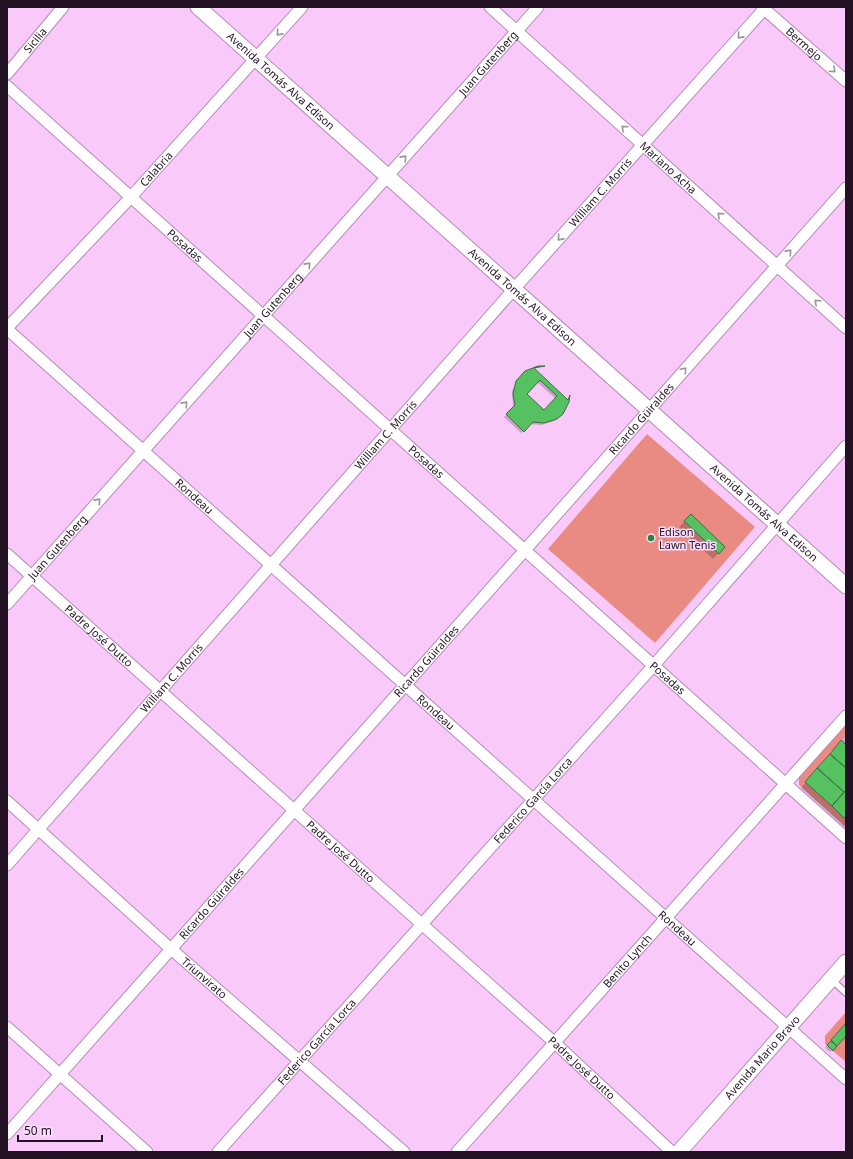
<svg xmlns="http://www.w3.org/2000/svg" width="853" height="1159" font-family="'Noto Sans',sans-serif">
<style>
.green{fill:#e98b83}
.shadow{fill:#0003;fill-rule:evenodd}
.building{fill:#55c161;stroke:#3f6b42;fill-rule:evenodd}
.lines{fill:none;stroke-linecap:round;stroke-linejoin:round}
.service-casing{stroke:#b68ab7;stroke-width:8}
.minor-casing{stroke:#b68ab7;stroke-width:13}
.secondary-casing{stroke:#b68ab7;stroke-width:17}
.service{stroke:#fff;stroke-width:5.5}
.minor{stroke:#fff;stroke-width:11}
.secondary{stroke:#fff;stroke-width:15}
.oneway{stroke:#9c949c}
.poi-dot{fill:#2a8637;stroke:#fbdefb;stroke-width:1.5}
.labels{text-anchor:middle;stroke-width:3;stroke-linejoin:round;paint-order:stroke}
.street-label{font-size:11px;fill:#221223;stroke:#fbdefb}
.poi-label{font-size:11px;fill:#221223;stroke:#fbdefb;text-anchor:start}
</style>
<rect width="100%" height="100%" fill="#f9caf9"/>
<path class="green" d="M647 434 755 527 655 643 548 549Z
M846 722V735L805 782 846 819V827L799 785V777Z
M846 1012V1062L825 1044V1036Z"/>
<path class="shadow" d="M532 369 568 401 566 408 554 421 541 425 529 424 521 433 504 417 513 408 512 391 518 379ZM537 382 556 399 544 411 525 394Z
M691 515 724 547 713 559 679 527Z
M846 735V829L801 788Z
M846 1024V1035L830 1052 825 1048 826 1046Z"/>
<path class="building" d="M538 366H545L534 368 568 400 570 395 569 402 563 414 557 419 544 423 533 422 524 432 506 414 515 405 513 394 516 381 525 371ZM540 380 557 396 544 410 527 394Z
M691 514 725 547 719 554 684 521Z
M841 740 846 745V768L830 754Z
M830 754 846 768V790L844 792 817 768Z
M817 768 844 792 832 806 805 782Z
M846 790V816L844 818 832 806Z
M846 1023V1036L837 1046 831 1040Z
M831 1041 837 1046 833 1051 827 1045Z"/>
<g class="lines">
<g class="service-casing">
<path id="service" d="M831 979 846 993"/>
</g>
<g class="minor-casing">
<g id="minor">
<path id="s1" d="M490 7 846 328"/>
<path id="s2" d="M762 7 846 81"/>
<path id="s3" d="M7 74 63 7"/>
<path id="s4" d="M7 86 846 838"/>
<path id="s5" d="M7 328 131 197 302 7"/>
<path id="s6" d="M7 329 846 1079"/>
<path id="s7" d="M7 554 555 1043 672 1152"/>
<path id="s8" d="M7 604 538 7"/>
<path id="s9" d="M7 801 171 949 404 1152"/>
<path id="s10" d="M7 865 514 289 766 7"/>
<path d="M7 1027 147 1152"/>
<path id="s11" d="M7 1134 846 188"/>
<path id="s12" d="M218 1152 654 665 846 446"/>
<path id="s13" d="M457 1152 846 716"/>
</g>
</g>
<g class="secondary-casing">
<g id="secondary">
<path id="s14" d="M198 7 846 586"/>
<path id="s15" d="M679 1152 846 962"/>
</g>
</g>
<use href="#service" class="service"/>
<use href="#minor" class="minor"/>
<use href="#secondary" class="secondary"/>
</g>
<defs><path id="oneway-chevron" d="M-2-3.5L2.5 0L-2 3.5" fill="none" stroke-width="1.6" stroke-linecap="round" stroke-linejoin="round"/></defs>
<g class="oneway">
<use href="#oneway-chevron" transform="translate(279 33) rotate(132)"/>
<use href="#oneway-chevron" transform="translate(740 36) rotate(132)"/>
<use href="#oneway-chevron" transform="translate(833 70) rotate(42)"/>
<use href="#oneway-chevron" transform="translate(624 128) rotate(-138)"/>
<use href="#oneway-chevron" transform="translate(404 158) rotate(-48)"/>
<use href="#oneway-chevron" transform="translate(720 215) rotate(-138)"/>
<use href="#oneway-chevron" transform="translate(560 238) rotate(132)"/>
<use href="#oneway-chevron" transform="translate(789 252) rotate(-48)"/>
<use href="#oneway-chevron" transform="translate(308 265) rotate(-48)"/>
<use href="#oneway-chevron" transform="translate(817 302) rotate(-138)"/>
<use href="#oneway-chevron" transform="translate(684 370) rotate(-49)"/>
<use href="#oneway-chevron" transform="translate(185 404) rotate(-48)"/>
<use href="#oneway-chevron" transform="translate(98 501) rotate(-48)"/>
</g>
<circle class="poi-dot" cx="651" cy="538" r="4"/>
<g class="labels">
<g class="street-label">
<text dy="4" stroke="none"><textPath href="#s3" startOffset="44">Sicilia</textPath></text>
<text dy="4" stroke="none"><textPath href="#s2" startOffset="56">Bermejo</textPath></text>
<text dy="4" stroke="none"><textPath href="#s8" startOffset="724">Juan Gutenberg</textPath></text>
<text dy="4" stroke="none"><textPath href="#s14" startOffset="111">Avenida Tomás Alva Edison</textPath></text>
<text dy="4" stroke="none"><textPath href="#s1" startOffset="240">Mariano Acha</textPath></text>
<text dy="4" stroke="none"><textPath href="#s5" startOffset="218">Calabria</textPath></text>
<text dy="4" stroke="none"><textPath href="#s10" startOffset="897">William C. Morris</textPath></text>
<text dy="4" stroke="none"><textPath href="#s4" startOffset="239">Posadas</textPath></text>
<text dy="4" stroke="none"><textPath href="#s14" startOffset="435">Avenida Tomás Alva Edison</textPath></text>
<text dy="4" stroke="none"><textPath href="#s8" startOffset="400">Juan Gutenberg</textPath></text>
<text dy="4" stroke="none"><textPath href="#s11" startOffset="956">Ricardo Güiraldes</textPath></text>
<text dy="4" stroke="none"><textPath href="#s10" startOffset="573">William C. Morris</textPath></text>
<text dy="4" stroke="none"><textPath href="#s4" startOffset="563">Posadas</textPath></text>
<text dy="4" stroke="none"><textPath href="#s6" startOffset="251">Rondeau</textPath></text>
<text dy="4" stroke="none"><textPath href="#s14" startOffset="759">Avenida Tomás Alva Edison</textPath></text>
<text dy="4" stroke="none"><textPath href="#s8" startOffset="76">Juan Gutenberg</textPath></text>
<text dy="4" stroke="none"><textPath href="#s7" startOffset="123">Padre José Dutto</textPath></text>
<text dy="4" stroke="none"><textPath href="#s11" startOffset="632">Ricardo Güiraldes</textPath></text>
<text dy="4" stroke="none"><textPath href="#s10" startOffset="249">William C. Morris</textPath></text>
<text dy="4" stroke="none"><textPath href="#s4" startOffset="887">Posadas</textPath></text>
<text dy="4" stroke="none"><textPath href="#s6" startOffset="575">Rondeau</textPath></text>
<text dy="4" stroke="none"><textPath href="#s12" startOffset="472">Federico García Lorca</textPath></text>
<text dy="4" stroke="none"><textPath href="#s7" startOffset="447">Padre José Dutto</textPath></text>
<text dy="4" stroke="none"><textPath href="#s11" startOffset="308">Ricardo Güiraldes</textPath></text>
<text dy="4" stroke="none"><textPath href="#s6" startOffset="899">Rondeau</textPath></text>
<text dy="4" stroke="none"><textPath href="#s13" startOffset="256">Benito Lynch</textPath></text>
<text dy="4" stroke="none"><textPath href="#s9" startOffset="265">Triunvirato</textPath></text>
<text dy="4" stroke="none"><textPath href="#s12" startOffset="148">Federico García Lorca</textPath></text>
<text dy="4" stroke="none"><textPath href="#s15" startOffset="126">Avenida Mario Bravo</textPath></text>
<text dy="4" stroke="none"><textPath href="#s7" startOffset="771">Padre José Dutto</textPath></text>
</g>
<g class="poi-label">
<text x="659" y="536">Edison<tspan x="659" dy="13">Lawn Tenis</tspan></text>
</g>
</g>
<rect width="853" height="1159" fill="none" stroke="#221223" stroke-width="16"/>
<path d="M18 1135v6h84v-6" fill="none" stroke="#221223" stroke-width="2"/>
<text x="24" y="1135" font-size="12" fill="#221223" stroke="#fbdefb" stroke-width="3" paint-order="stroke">50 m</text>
</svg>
